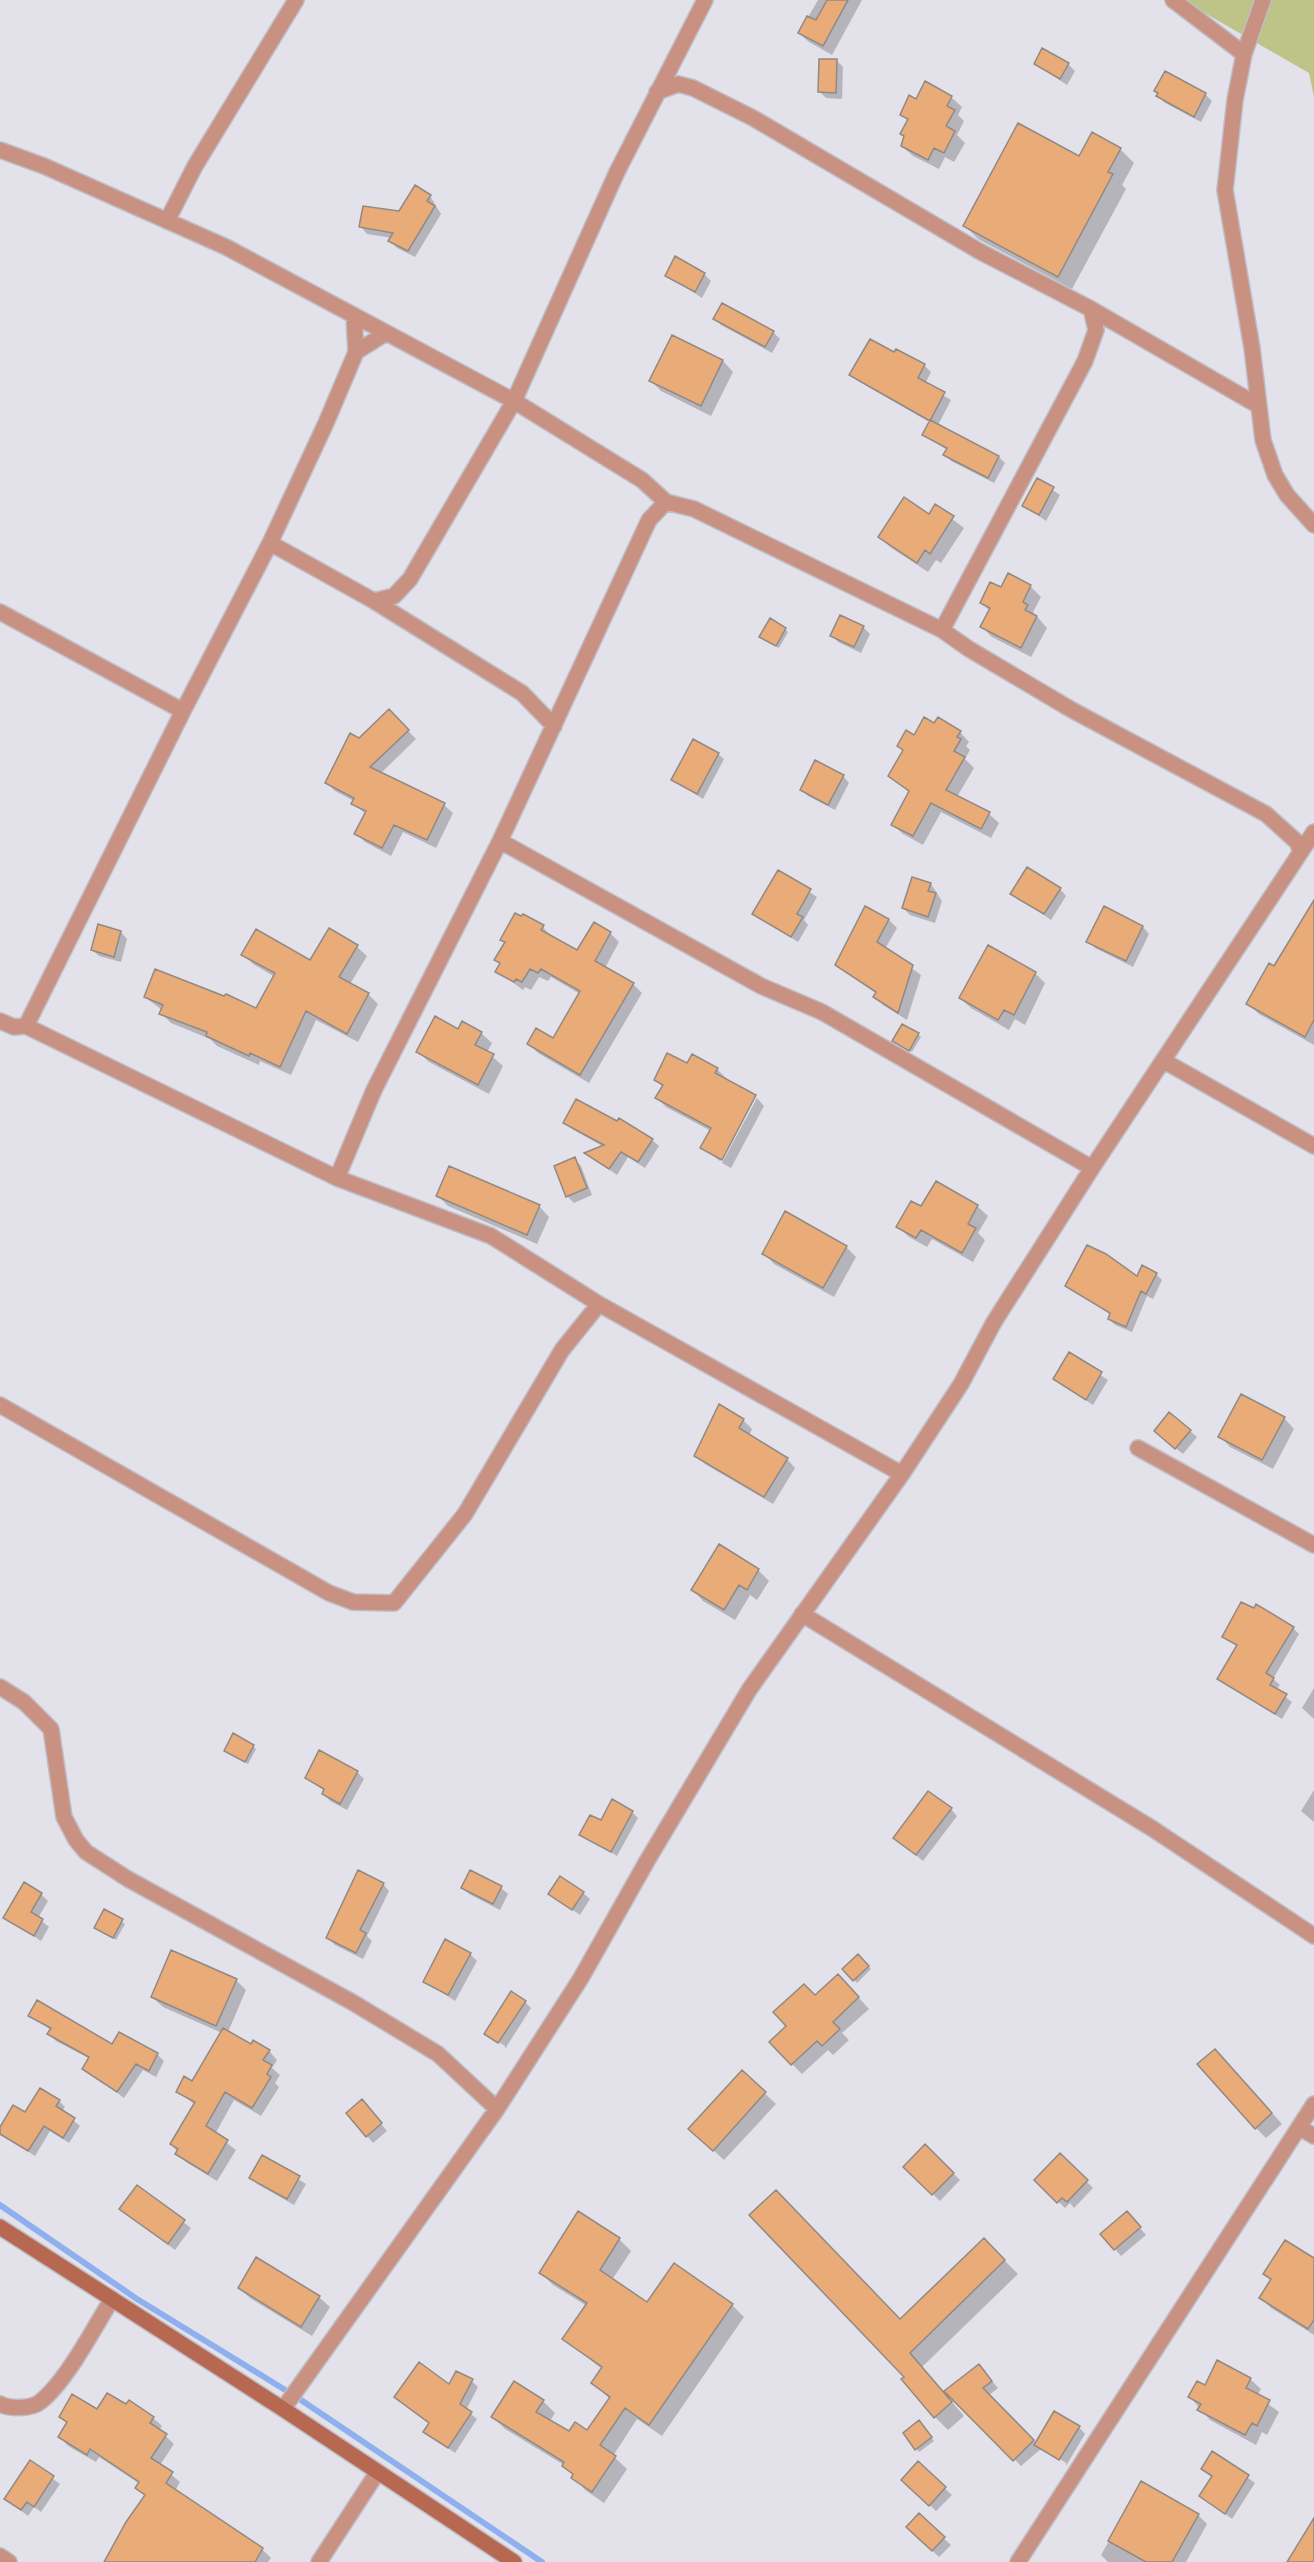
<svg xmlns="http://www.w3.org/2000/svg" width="1314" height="2562" font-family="Roboto,sans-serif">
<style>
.green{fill:#bec388}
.shadow{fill:#0003}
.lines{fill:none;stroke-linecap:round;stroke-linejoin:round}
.stream{stroke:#8fb0ef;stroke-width:6}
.building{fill:#e9ab78;stroke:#918983;stroke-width:1.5}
.minor-casing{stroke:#bebdc5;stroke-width:18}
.secondary-casing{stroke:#bebdc5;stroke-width:18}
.minor{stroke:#c99181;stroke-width:15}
.secondary{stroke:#b76851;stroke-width:15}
</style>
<rect width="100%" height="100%" fill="#e3e1ea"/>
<path class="green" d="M1182 0H1314V97L1309 73Z"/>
<path class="shadow" d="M818 0H862L832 55 809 42 799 33Z
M836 60 843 67 842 99 826 98 820 92Z
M1035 64H1068L1075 71 1067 85Z
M1166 73 1206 95 1212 101 1201 122 1165 103 1158 96Z
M951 97 962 107 958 115 964 121 957 135 965 143 954 162 945 157 939 169 913 156 902 146 908 121 901 114 917 101Z
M1120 149 1134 163 1122 185 1126 189 1072 289 978 239 965 226 1079 158Z
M430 196 441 214 415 257 397 248 390 241 392 238 367 234 361 227 400 213Z
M704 274 711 281 702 298 667 275Z
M715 318 773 332 780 339 772 353 721 325Z
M673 337 723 361 733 372 711 416 661 391 651 381Z
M897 351 924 365 931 372 925 384 951 400 938 425 999 457 1005 463 994 483 951 461 945 455 947 450 924 435 931 423 858 381 851 374 895 354Z
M1038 480 1060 495 1046 521 1024 506Z
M935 506 964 528 941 563 936 560 928 572 890 547 880 537 929 516Z
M1030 586 1041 597 1033 612 1047 628 1031 657 992 637 982 627 990 611 981 603 1001 589Z
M863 627 870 634 861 653 838 642 832 635Z
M785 629 788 632 779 648 764 640Z
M389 711 416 739 380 774 444 805 453 813 436 848 403 832 391 856 365 842 356 833 366 814 353 804 354 801 335 791 326 782 359 739Z
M935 725 960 732 969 742 966 746 970 750 965 759 974 768 957 797 989 814 999 823 991 838 941 812 923 845 903 834 893 825 910 793 890 776 914 737Z
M718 754 724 759 703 799 673 780Z
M843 776 849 783 835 810 808 796 801 789Z
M779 872 817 897 804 920 808 925 798 942 754 914Z
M931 884 942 901 935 923 910 915 903 908Z
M1060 889 1066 896 1051 920 1012 893Z
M1314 903V1045L1259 1014 1248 1004Z
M1105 908 1143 927 1149 934 1133 967 1095 948 1088 941Z
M889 920 897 928 885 949 921 975 907 1020 883 1005 875 996 876 993 837 965Z
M543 927 551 937 578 952 610 933 619 942 605 968 633 984 642 993 589 1083 538 1053 529 1044 553 1040 580 994 551 977 548 981 539 977 531 990 525 987 523 990 497 971 501 964 496 960 506 943 502 940Z
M121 932 127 939 121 962 99 956 92 950Z
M357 947 367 956 350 984 368 994 378 1004 358 1042 316 1020 291 1075 260 1061 259 1065 217 1046 210 1039 171 1023 161 1013 162 1010 145 997 257 1010 275 977 253 964 243 954 310 962Z
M1035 973 1045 983 1025 1025 1015 1019 1009 1030 971 1008 960 998Z
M459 1031 481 1033 492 1043 487 1052 503 1066 489 1094 429 1062 418 1052Z
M918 1034 921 1037 912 1052 894 1041Z
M687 1065 717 1069 726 1078 725 1080 756 1098H753L720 1161 702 1148 711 1131 666 1107 657 1098 663 1087 655 1080Z
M757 1098 764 1106 731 1168 722 1163Z
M565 1122 652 1140 659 1146 645 1168 628 1157 617 1175 587 1154 604 1147 572 1129Z
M574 1159 581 1166 592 1195 574 1203 567 1196Z
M438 1196 539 1206 549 1217 537 1244 448 1206Z
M977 1206 988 1216 978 1233 985 1240 973 1262 932 1239 927 1247 909 1237 898 1226 921 1208Z
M846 1247 856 1257 834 1297 774 1264 764 1253Z
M1156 1274 1162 1280 1153 1299 1147 1296 1132 1332 1115 1325 1109 1319 1111 1315 1067 1285Z
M1069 1355 1108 1380 1093 1405 1055 1379Z
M719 1407 743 1420 752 1429 749 1436 787 1459 795 1468 773 1504 705 1464 696 1455Z
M1284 1418 1294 1429 1273 1469 1230 1447 1220 1436Z
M1190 1431 1197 1437 1183 1454 1163 1438Z
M758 1570 769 1581 757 1600 750 1595 735 1620 703 1601 693 1590Z
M1293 1628 1299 1634 1273 1679 1280 1685 1276 1690 1292 1702 1282 1719 1219 1679 1238 1647 1224 1637Z
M1314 1688V1719L1302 1708Z
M253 1746 256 1749 248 1764 228 1753Z
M357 1772 364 1779 347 1810 330 1801 324 1794 325 1791 306 1778Z
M1314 1790V1822L1301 1811Z
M951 1809 957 1816 923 1861 895 1838Z
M632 1812 638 1818 617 1856 581 1834 601 1822Z
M470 1872 501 1888 508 1894 500 1910 469 1894 463 1888Z
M383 1884 389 1891 367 1936 372 1941 363 1959 335 1945 328 1938Z
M583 1893 590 1899 580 1915 550 1894Z
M41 1894 48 1901 38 1918 49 1927 41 1941 5 1917Z
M105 1911 125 1924 116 1940 99 1930Z
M470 1954 477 1961 455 2001 425 1981Z
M858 1956 871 1969 857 1983 844 1969Z
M236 1980 246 1990 228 2032 251 2046 269 2051 277 2060 272 2068 280 2075 275 2083 279 2087 261 2116 234 2100 215 2134 236 2150 217 2181 186 2162 171 2144 195 2105 178 2091 192 2083 222 2033 163 2007 152 1997Z
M848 1986 869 2009 842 2033 849 2040 833 2055 828 2050 802 2074 792 2064 815 1997Z
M525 2002 531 2008 505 2049V2046L485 2034Z
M30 2016 113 2047 120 2034 158 2055 164 2061 156 2077 143 2070 124 2098 84 2068 90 2059 56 2041 49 2034 51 2030Z
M1225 2061 1282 2124 1266 2138 1256 2128Z
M742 2072 776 2104 724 2160 701 2139Z
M59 2101 65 2107 62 2111 80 2126 69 2143 50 2131 35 2156 0 2133V2130L25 2114Z
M368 2108 387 2131 373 2143 367 2136Z
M925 2146 960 2180 940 2201 905 2167Z
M1060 2155 1093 2188 1074 2208 1070 2203 1065 2208 1036 2180Z
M262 2157 306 2184 294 2205 257 2184 250 2178Z
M137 2187 191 2228 175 2250 128 2215Z
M1133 2220 1146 2235 1121 2256 1115 2249Z
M619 2239 631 2251 612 2280 647 2304 732 2305 744 2317 662 2436 637 2419 613 2456 627 2469 604 2503 585 2490 564 2465 505 2429 493 2417 543 2401 555 2413 550 2421 570 2433 588 2432 610 2399 593 2383 602 2369 564 2339 587 2306 553 2285 541 2273Z
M984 2240 1018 2274 922 2367 964 2416 948 2430 935 2417 906 2377 900 2321Z
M1314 2256V2335L1271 2308 1261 2298 1271 2281 1265 2274 1312 2259Z
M239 2288 319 2297 330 2307 312 2336 250 2298Z
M979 2366 998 2388 989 2395 1037 2444 1079 2427 1085 2434 1066 2466V2463L1042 2448 1021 2466 946 2391Z
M1250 2379 1261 2389 1257 2396 1279 2412 1267 2435 1262 2432 1256 2445 1210 2420 1190 2397 1205 2387Z
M472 2381 478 2387 466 2410 477 2419 455 2453 425 2432 450 2386Z
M97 2411 153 2418 162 2426 159 2430 174 2444 160 2465 180 2482 175 2491 262 2549 271 2558 268 2562H105L146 2497 137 2488 140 2484 99 2457 96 2462 68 2446 60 2437 68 2423 61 2416Z
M922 2425 934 2441 919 2452 905 2433Z
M1213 2453 1255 2483 1232 2519 1201 2496 1213 2477 1203 2468Z
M30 2462 60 2484 41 2512 34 2507 28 2516 6 2499Z
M918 2463 952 2495 936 2511 903 2479Z
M1142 2483 1199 2516 1207 2524 1186 2562H1108L1101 2555Z
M919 2515 951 2545 939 2557 908 2527Z"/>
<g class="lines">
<path class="stream" d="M0 2205 137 2299 295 2396 542 2562"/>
</g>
<path class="building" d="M827 0H848L823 46 798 33 807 16 816 20Z
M1042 48 1069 63 1060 79 1034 64Z
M819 59H837L836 93 818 92Z
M1165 71 1206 93 1194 117 1156 96 1158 93 1154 91Z
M925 81 952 96 947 106 955 110 946 126 955 131 944 153 934 148 928 160 901 146 904 136 900 134 908 119 900 115 909 95 916 99Z
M1018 123 1079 156 1092 132 1121 148 1108 172 1113 174 1058 277 963 226Z
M415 185 431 195 427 201 435 206 408 251 388 241 393 233 359 227 363 206 399 211Z
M675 256 705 273 695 292 665 276Z
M722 303 774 331 765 347 713 319Z
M672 335 723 360 701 406 649 381Z
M870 339 894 352 896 349 925 364 918 378 945 392 930 421 849 375Z
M930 420 999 456 988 478 943 455 947 448 922 435Z
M1037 478 1054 487 1039 515 1022 506Z
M904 497 929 514 935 504 954 516 930 554 925 550 917 563 878 537Z
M1008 573 1031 585 1023 602 1028 605 1025 610 1037 616 1021 648 980 627 990 608 980 603 990 582 1001 587Z
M840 615 864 626 854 647 830 636Z
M770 618 786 628 776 646 759 637Z
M389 709 409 730 370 767 445 803 427 840 394 825 382 848 354 834 366 811 351 804 354 798 325 783 350 733 359 738Z
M924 717 934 723 938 717 961 731 957 737 961 739 954 751 965 757 946 790 990 812 981 829 931 803 913 836 891 825 909 791 888 776 903 750 897 746 906 730 914 735Z
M693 739 719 753 697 794 671 780Z
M815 760 844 775 828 805 800 790Z
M1027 867 1061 888 1044 914 1010 894Z
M778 870 811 889 797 914 803 917 791 937 752 914Z
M912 877 931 883 928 891 936 893 928 917 902 908Z
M1314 900V1020L1305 1037 1246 1004 1269 963 1274 966Z
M865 906 889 919 877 942 913 965 898 1013 873 997 876 992 835 965Z
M1104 906 1143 926 1126 961 1086 942Z
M515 913 521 916 523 914 544 925 541 930 577 950 594 922 611 932 595 961 634 983 580 1075 527 1044 536 1028 553 1038 580 991 541 969 538 973 530 969 522 982 516 979 514 982 495 972 500 963 494 960 505 942 500 940Z
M98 924 121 931 114 957 91 950Z
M329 928 358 945 339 977 369 993 347 1034 306 1011 280 1067 250 1053 249 1056 206 1036 207 1032 159 1014 163 1005 144 997 155 969 224 996 226 994 256 1008 275 973 241 955 256 929 310 960Z
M988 945 1036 972 1014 1015 1004 1010 998 1020 959 998Z
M435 1016 458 1029 462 1021 482 1032 475 1045 494 1054 478 1085 416 1052Z
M902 1024 919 1033 909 1051 892 1041Z
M667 1053 687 1063 692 1054 718 1068 715 1073 756 1095 722 1160 700 1148 711 1128 655 1098 663 1085 654 1080Z
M576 1099 617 1121 619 1118 653 1139 638 1162 621 1152 609 1169 584 1153 604 1145 563 1123Z
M575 1157 587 1188 566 1197 554 1166Z
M449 1166 540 1205 527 1235 436 1196Z
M936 1181 978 1205 968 1224 976 1228 962 1253 921 1230 916 1238 896 1227 911 1201 921 1206Z
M785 1211 847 1246 823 1288 762 1254Z
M1087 1245 1106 1254 1137 1276 1142 1265 1157 1273 1146 1294 1141 1291 1126 1327 1108 1319 1110 1313 1065 1286Z
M1069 1352 1102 1372 1086 1400 1053 1379Z
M1241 1394 1285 1417 1262 1460 1218 1437Z
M719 1404 744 1419 739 1428 788 1458 764 1497 694 1456Z
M1169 1412 1191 1430 1175 1449 1154 1431Z
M719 1544 759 1569 747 1590 739 1585 724 1610 691 1590Z
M1241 1602 1254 1608 1256 1604 1294 1627 1266 1673 1274 1678 1270 1685 1287 1694 1275 1714 1217 1679 1237 1645 1222 1637Z
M233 1733 254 1745 245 1762 224 1751Z
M319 1750 358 1771 340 1804 322 1794 324 1789 305 1778Z
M928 1791 952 1808 916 1855 893 1838Z
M612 1799 633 1811 611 1852 579 1835 590 1815 601 1820Z
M358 1870 384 1883 360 1930 366 1933 356 1953 326 1938Z
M470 1870 502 1886 493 1904 461 1888Z
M560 1876 584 1892 572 1910 548 1894Z
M24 1882 42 1893 31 1912 43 1919 34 1936 3 1918Z
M104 1909 123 1919 113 1938 94 1928Z
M445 1939 471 1953 448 1995 423 1982Z
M171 1950 237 1979 216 2026 151 1997Z
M858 1954 869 1966 853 1981 842 1969Z
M838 1974 859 1997 833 2022 840 2029 822 2046 817 2041 791 2065 769 2042 786 2026 773 2012 804 1984 815 1995Z
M511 1991 526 2001 498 2043 484 2034Z
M37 2000 112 2044 119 2032 158 2053 149 2071 136 2064 117 2092 82 2069 89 2057 47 2034 51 2028 28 2016Z
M223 2028 251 2044 253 2040 270 2050 263 2060 272 2065 267 2074 271 2077 252 2108 225 2092 206 2126 228 2140 208 2174 175 2154 178 2149 170 2144 195 2102 176 2092 184 2076 192 2081Z
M1215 2049 1272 2113 1255 2129 1197 2064Z
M742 2070 766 2092 713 2151 688 2129Z
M40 2088 60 2100 56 2106 75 2118 63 2138 44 2126 28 2151 0 2134V2127L13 2105 25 2112Z
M362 2099 382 2123 366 2137 346 2113Z
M925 2144 954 2173 932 2195 903 2167Z
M1060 2153 1088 2180 1067 2202 1062 2198 1057 2203 1034 2180Z
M262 2155 300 2176 287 2199 249 2178Z
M137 2185 185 2220 168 2244 119 2209Z
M776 2190 900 2319 984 2238 1005 2260 910 2353 952 2402 934 2418 901 2379 904 2377 749 2215Z
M578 2211 620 2238 600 2270 647 2302 674 2263 733 2304 649 2425 625 2408 600 2445 616 2456 592 2492 571 2478 573 2474 562 2466 564 2462 491 2417 514 2381 544 2400 536 2412 569 2431 575 2422 587 2430 610 2397 591 2383 602 2367 562 2339 587 2303 539 2273Z
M1127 2211 1141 2227 1114 2250 1100 2234Z
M1285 2240 1314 2258V2320L1308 2329 1259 2298 1271 2279 1263 2274Z
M256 2257 320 2296 301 2327 238 2288Z
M1217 2360 1251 2378 1246 2388 1270 2400 1257 2426 1252 2423 1245 2435 1197 2410 1201 2404 1188 2397 1197 2381 1205 2385Z
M419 2362 449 2384 456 2371 473 2379 460 2404 472 2412 448 2448 423 2432 429 2423 394 2397Z
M979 2364 992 2381 983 2388 1034 2440 1013 2461 944 2391Z
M107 2393 126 2404 129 2400 154 2417 150 2423 167 2434 151 2458 173 2472 166 2483 263 2548 255 2562H104L126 2522 145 2495 135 2488 139 2482 90 2449 87 2455 58 2437 67 2422 59 2417 72 2394 97 2409Z
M1054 2411 1080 2426 1059 2460 1034 2445Z
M919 2420 932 2437 915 2450 903 2433Z
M1212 2451 1249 2475 1225 2514 1199 2496 1212 2476 1201 2469Z
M30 2460 54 2476 34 2507 27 2502 21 2510 4 2499Z
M918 2461 946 2487 929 2506 901 2480Z
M1141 2481 1199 2514 1172 2562H1146L1108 2541Z
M919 2513 945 2537 932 2551 906 2527Z
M1314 2518V2562H1287Z"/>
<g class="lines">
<g class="minor-casing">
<path id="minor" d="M1173 0 1244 54
M1263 0 1244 54 1235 100 1225 190 1252 348 1263 440 1275 475 1287 495 1314 525
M657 92 678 84 693 88 753 118 979 251 1091 309 1259 406
M0 150 44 166 226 247 514 401 642 480 666 502 694 509 942 630 969 649 1072 710 1266 814 1297 842 1301 852
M167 221 195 166 296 0
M356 352 386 333
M270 543 374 601 522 693 554 726
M374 601 394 596 410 579 514 401 617 172 705 0
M0 612 183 711
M942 630 1085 361 1096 330 1091 309
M500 841 761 986 822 1012 1092 1168
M0 1021 14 1027 26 1026 337 1178 491 1236 599 1304 902 1474
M26 1026 183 711 270 543 326 423 356 352 354 316
M1164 1061 1314 1146
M337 1178 374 1090 500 841 649 520 666 502
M0 1405 329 1593 353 1602 394 1603 465 1514 562 1350 599 1304
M1138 1448 1314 1545
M802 1614 1153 1829 1314 1936
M0 1687 24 1702 51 1729 64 1817 76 1840 86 1852 128 1879 352 2002 438 2054 497 2109
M1299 2127 1314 2136
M0 2404C10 2409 31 2409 40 2402 66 2382 94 2328 112 2299
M283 2409 497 2109 581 1978 647 1861 749 1690 902 1474 961 1384 994 1322 1092 1168 1314 832
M0 2556 9 2562
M319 2562 377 2473
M1018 2562 1314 2104"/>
</g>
<g class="secondary-casing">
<path id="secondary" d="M0 2227 283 2409 514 2562"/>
</g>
<use href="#minor" class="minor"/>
<use href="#secondary" class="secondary"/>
</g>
</svg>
